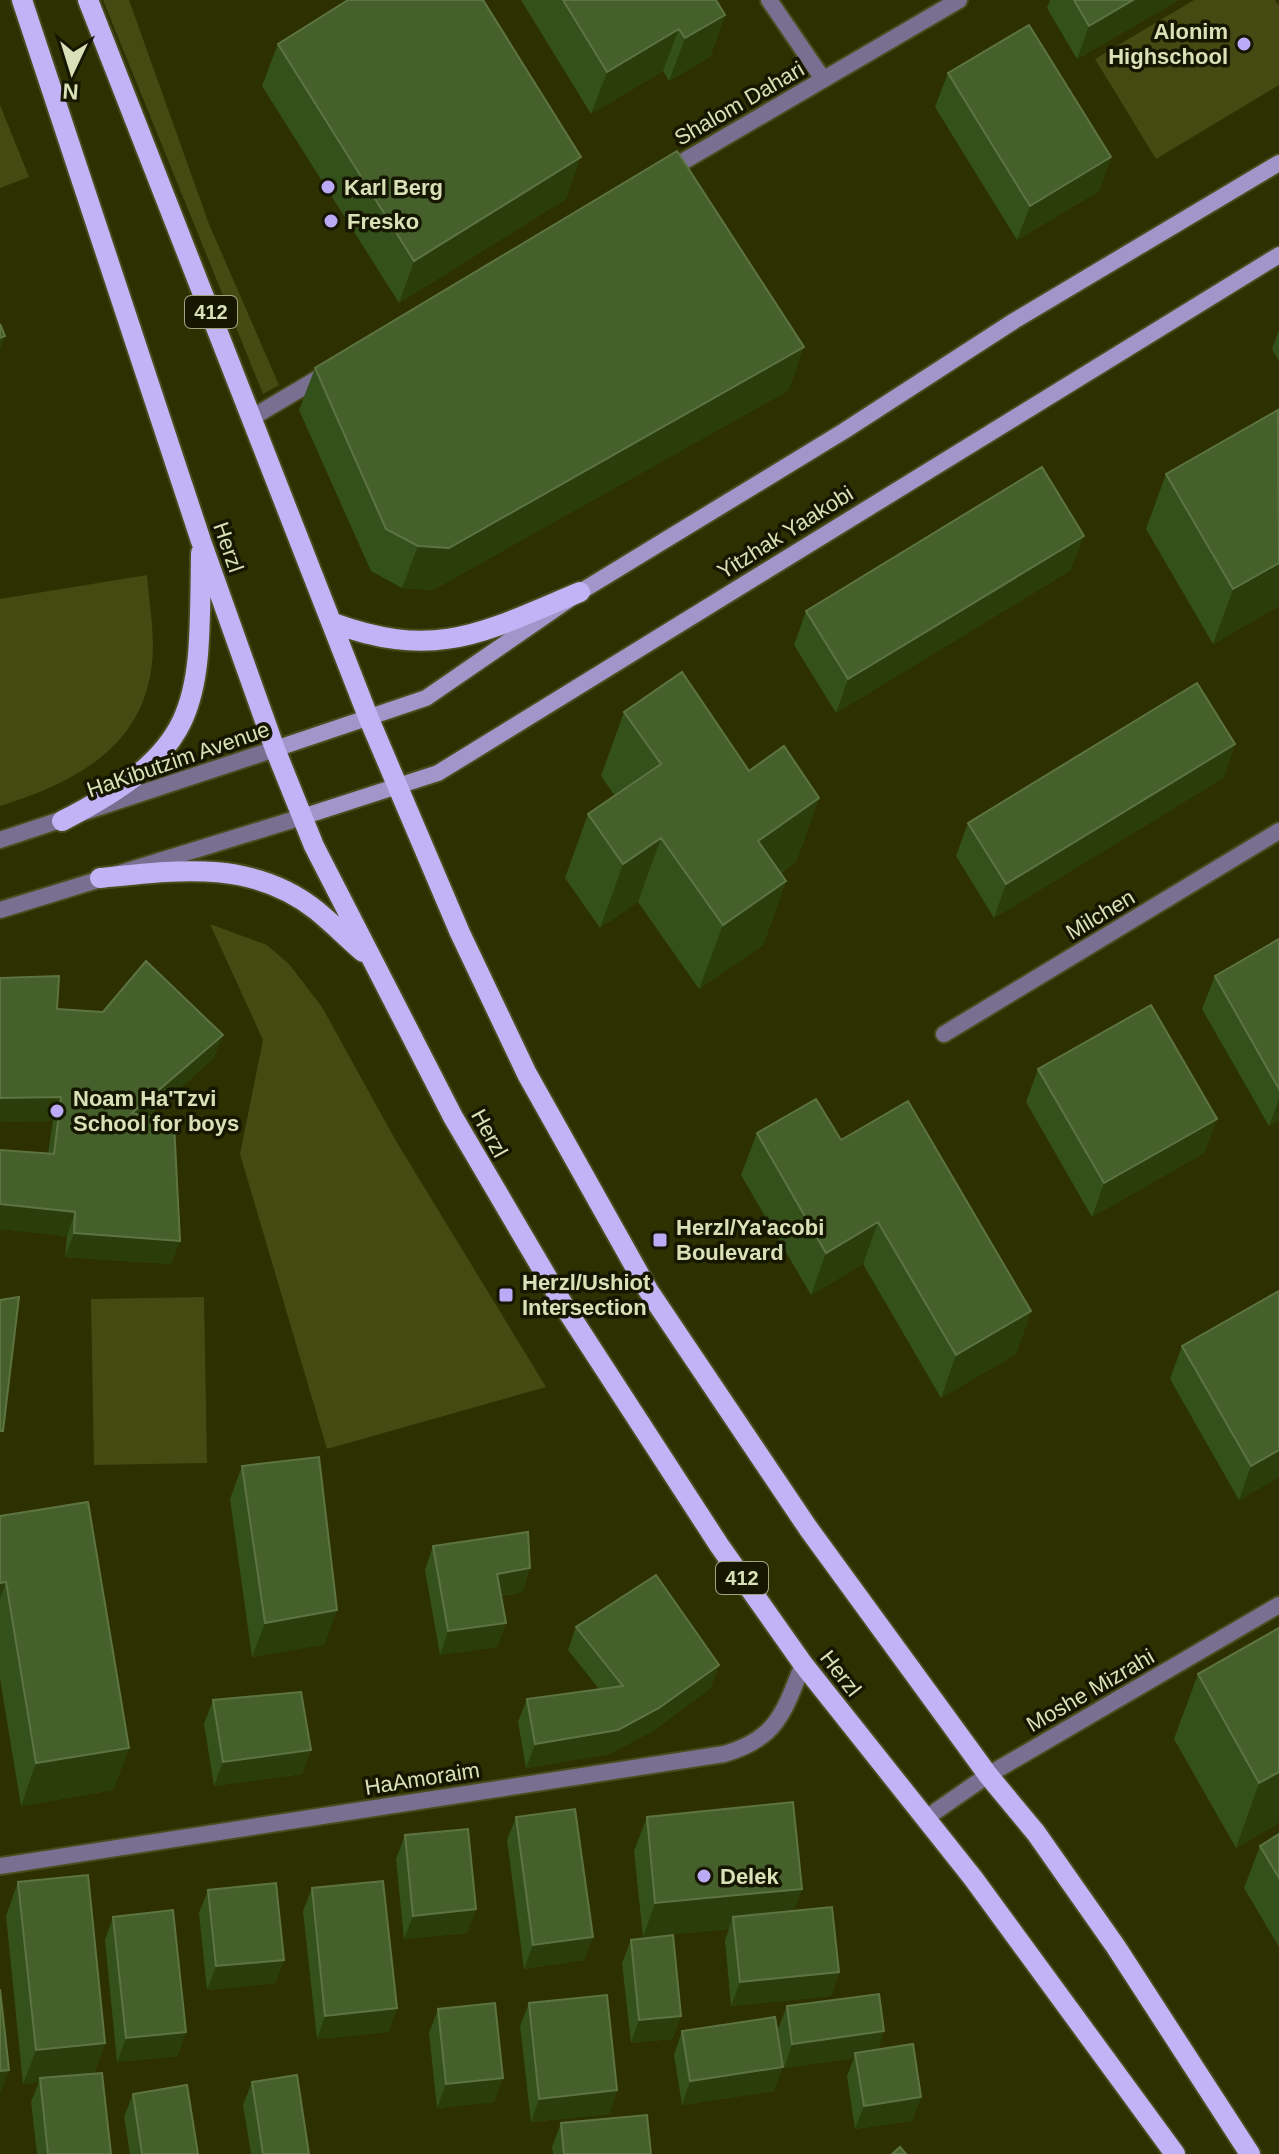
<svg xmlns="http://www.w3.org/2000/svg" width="1279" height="2154" font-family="Arial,sans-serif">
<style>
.green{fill:#454912}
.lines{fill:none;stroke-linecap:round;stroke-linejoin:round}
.minor-casing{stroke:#494c1d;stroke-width:20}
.tertiary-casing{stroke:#494c1d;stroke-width:20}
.secondary-casing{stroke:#494c1d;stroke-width:20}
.primary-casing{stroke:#494c1d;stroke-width:24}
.minor{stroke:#777090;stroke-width:16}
.tertiary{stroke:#777090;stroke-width:16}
.secondary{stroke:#a196c9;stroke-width:16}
.primary{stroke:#c1b3f5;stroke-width:20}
.wall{fill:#34511c}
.shaded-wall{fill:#2a3d0a}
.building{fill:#46602c;stroke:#5d7442;stroke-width:2}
.poi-dot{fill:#bbaaf6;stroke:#151700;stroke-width:3}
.labels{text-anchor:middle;stroke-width:7;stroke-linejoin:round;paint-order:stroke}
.shield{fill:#151700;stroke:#9fa480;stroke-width:2}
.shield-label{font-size:20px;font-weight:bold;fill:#dae0b7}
.poi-label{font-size:22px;font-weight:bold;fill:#dae0b7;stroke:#151700;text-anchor:start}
.street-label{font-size:22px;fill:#dae0b7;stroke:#151700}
</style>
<rect width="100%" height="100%" fill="#2d3000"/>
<path class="green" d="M103 0H129L209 224 279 385 263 394Z
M1194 0H1275L1279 6V85L1156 159 1095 59Z
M0 105 29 177 0 188Z
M147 575C149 599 153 624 153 648 151 743 80 781 0 806V599Z
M210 924 267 945 289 964 322 1007 396 1141 546 1387 327 1449 240 1154 263 1040Z
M204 1297 207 1463 94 1465 91 1299Z"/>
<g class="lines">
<g class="minor-casing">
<path id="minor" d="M769 0 823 79
M667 171 959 0
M253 417 327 373
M944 1034 1279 831
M926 1818 988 1775 1279 1605
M0 1866 724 1754C777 1739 784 1712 803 1664"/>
</g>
<g class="tertiary-casing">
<path id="tertiary" d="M0 840 275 749
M0 910 302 817"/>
</g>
<g class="secondary-casing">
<path id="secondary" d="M275 749 426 698 580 592 844 431 1014 321 1279 163
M302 817 438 773 1279 255"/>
</g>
<g class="primary-casing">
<path id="primary" d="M22 0 201 541 275 749 314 846 453 1117 564 1306 719 1545 803 1664 973 1878 1175 2154
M88 0 369 719 460 933 527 1074 648 1290 808 1528 988 1775 1036 1833 1116 1947 1250 2154
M333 623C437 661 484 632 580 592
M62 821C205 748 199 703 201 553
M100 878C176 870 252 859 316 910 332 923 347 938 363 952"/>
</g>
<use href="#minor" class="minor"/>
<use href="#tertiary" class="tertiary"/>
<use href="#secondary" class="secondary"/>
<use href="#primary" class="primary"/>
</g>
<path class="wall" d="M521 0H716L725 15 710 57 669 81 663 71 591 114Z
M1050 0H1179L1077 59 1047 8Z
M278 44 566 199 399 303 262 86Z
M948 73 1111 157 1099 191 1017 240 935 107Z
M1279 330V361L1272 349Z
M315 368 789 390 433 590 402 588 371 571 299 410Z
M1279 411V606L1213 644 1146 529 1166 474Z
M1071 570 836 713 794 645 806 611Z
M624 712 749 771 819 798 796 862 781 873 786 881 763 945 699 989 638 902 600 928 565 878 588 814 615 796 601 776Z
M1235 744 1223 778 994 918 956 856 968 823Z
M1279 939V1121L1269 1126 1202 1009 1215 976Z
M0 978 57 1009 214 1058 147 1117 180 1241 171 1264 65 1257 67 1236 0 1229V1150L48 1153 53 1121 0 1122Z
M1038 1069 1217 1119 1204 1153 1092 1217 1026 1102Z
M757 1133 841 1140 1031 1311 1016 1354 941 1398 863 1264 811 1295 741 1175Z
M1279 1291V1477L1239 1500 1170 1379 1182 1346Z
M242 1466 325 1644 252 1657 230 1499Z
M0 1516 129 1748 113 1790 21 1806 0 1679Z
M433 1546 530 1568 522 1592 501 1596 506 1623 497 1647 440 1655 425 1570Z
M576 1627 719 1665 710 1689 651 1732 609 1754 526 1768 518 1722 527 1699 599 1689 568 1650Z
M1279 1628V1823L1236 1848 1174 1739 1198 1674Z
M213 1700 311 1750 302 1774 214 1786 204 1724Z
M516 1817 593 1937 584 1960 524 1969 507 1840Z
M647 1817 794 1911 839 1972 831 1996 731 2006 725 1941 729 1929 643 1937 634 1851Z
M1279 1834V1947L1244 1888 1260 1846Z
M405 1835 476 1909 467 1933 404 1939 396 1859Z
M18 1882 105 2043 94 2073 111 2154H37L31 2102 39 2082 23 2084 6 1916Z
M312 1888 389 2032 317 2039 303 1911Z
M208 1890 284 1960 275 1983 207 1990 199 1913Z
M113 1917 186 2032 177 2056 117 2062 105 1940Z
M631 1940 681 2016 672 2039 631 2043 622 1963Z
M529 2003 617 2090 609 2114 531 2122 520 2026Z
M787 2006 884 2031 878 2049 921 2097 912 2121 855 2129 847 2076 854 2058 784 2068 778 2029Z
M438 2009 494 2102 437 2108 429 2033Z
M682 2031 774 2091 682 2105 674 2055Z
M252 2082 309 2154H251L243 2105Z
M133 2094 198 2154H130L124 2117Z
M561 2123 651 2154H553L552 2147Z"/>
<path class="shaded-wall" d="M1133 0H1179L1077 59 1089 26Z
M725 15 710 57 669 81 685 38Z
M679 29 663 71 591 114 607 72Z
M581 157 566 199 399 303 414 261Z
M1111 157 1099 191 1017 240 1030 206Z
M5 336 0 350V338Z
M804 347 789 390 433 590 402 588 418 546Z
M1084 536 1071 570 836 713 848 679Z
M1279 563V606L1213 644 1233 589Z
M1235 744 1223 778 994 918 1006 884Z
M819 798 796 862 734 905 758 841Z
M661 838 638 902 600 928 623 864Z
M786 881 763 945 699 989 723 925Z
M223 1035 214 1058 123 1137 132 1113Z
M61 1097 53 1121 0 1122V1098Z
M1279 1099V1121L1269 1126Z
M1217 1119 1204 1153 1092 1217 1104 1183Z
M0 1204 75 1212 67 1236 0 1229Z
M878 1222 863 1264 811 1295 826 1253Z
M74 1233 180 1241 171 1264 65 1257Z
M1031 1311 1016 1354 941 1398 956 1355Z
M1279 1450V1477L1239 1500 1251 1466Z
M530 1568 522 1592 488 1598 497 1574Z
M6 1582 0 1599V1583Z
M337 1610 325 1644 252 1657 265 1623Z
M506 1623 497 1647 440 1655 448 1631Z
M719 1665 710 1689 651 1732 609 1754 526 1768 535 1744Z
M129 1748 113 1790 21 1806 36 1763Z
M311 1750 302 1774 214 1786 223 1762Z
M1279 1772V1823L1236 1848 1259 1783Z
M802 1889 790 1923 733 1917 729 1929 643 1937 655 1903Z
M476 1909 467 1933 404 1939 413 1916Z
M593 1937 584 1960 524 1969 533 1945Z
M284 1960 275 1983 207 1990 216 1966Z
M839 1972 831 1996 731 2006 740 1982Z
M397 2008 389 2032 317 2039 325 2016Z
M681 2016 672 2039 631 2043 639 2020Z
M884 2031 876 2055 855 2053 854 2058 784 2068 792 2044Z
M186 2032 177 2056 117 2062 126 2038Z
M105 2043 92 2077 40 2078 39 2082 23 2084 36 2050Z
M783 2067 774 2091 682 2105 690 2081Z
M9 2070 0 2094V2071Z
M503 2078 494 2102 437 2108 446 2084Z
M617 2090 609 2114 531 2122 539 2099Z
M921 2097 912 2121 855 2129 864 2106Z"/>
<path class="building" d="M348 0H483L581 157 414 261 278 44Z
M563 0H716L725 15 685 38 679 29 607 72Z
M1074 0H1133L1089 26Z
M1029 25 1111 157 1030 206 948 73Z
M677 151 804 347 449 548 418 546 386 529 315 368Z
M0 324 5 336 0 338Z
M1278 410 1279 563 1233 589 1166 474Z
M1042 467 1084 536 848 679 806 611Z
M682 672 749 771 784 746 819 798 758 841 786 881 723 925 661 838 623 864 588 814 661 764 624 712Z
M1197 683 1235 744 1006 884 968 823Z
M1279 939V1089L1215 976Z
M146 961 223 1035 132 1113 174 1123 180 1241 74 1233 75 1212 0 1204V1150L54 1154 61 1097 0 1098V978L59 976 57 1009 103 1012Z
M1151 1005 1217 1119 1104 1183 1038 1069Z
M816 1099 841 1140 908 1101 1031 1311 956 1355 878 1222 826 1253 757 1133Z
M1279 1291V1450L1251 1466 1182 1346Z
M19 1297 3 1431H0V1300Z
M319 1457 337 1610 265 1623 242 1466Z
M88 1502 129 1748 36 1763 6 1582 0 1583V1516Z
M528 1532 530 1568 497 1574 506 1623 448 1631 433 1546Z
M656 1575 719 1665 659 1708 618 1730 535 1744 527 1699 623 1686 576 1627Z
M1279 1628V1772L1259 1783 1198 1674Z
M301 1692 311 1750 223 1762 213 1700Z
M793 1802 802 1889 655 1903 647 1817Z
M575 1809 593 1937 533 1945 516 1817Z
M468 1829 476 1909 413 1916 405 1835Z
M1279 1834V1878L1260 1846Z
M88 1875 105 2043 36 2050 18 1882Z
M383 1881 397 2008 325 2016 312 1888Z
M276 1883 284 1960 216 1966 208 1890Z
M832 1907 839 1972 740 1982 733 1917Z
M173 1910 186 2032 126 2038 113 1917Z
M673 1935 681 2016 639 2020 631 1940Z
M0 1989 9 2070 0 2071Z
M879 1994 884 2031 792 2044 787 2006Z
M607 1995 617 2090 539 2099 529 2003Z
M495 2003 503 2078 446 2084 438 2009Z
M775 2017 783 2067 690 2081 682 2031Z
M913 2044 921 2097 864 2106 855 2053Z
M102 2073 111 2154H48L40 2078Z
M297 2075 309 2154H263L252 2082Z
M187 2085 198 2154H142L133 2094Z
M647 2115 651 2154H564L561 2123Z
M900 2147 906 2154H892Z"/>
<g class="poi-dot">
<circle cx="1244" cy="44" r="8"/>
<circle cx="328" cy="187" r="8"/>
<circle cx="331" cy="221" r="8"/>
<circle cx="57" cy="1111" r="8"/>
<rect x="652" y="1232" width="16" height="16" rx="4"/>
<rect x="498" y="1287" width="16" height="16" rx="4"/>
<circle cx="704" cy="1876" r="8"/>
</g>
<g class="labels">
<g class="shield">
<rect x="185" y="296" width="52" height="32" rx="6"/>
<rect x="716" y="1562" width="52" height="32" rx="6"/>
</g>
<g class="shield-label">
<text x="211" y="319">412</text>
<text x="742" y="1585">412</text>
</g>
<g class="poi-label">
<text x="1228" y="39" text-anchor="end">Alonim<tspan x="1228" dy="25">Highschool</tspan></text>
<text x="344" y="195">Karl Berg</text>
<text x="347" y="229">Fresko</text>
<text x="73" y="1106">Noam Ha'Tzvi<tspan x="73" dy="25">School for boys</tspan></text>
<text x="676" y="1235">Herzl/Ya'acobi<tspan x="676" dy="25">Boulevard</tspan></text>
<text x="522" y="1290">Herzl/Ushiot<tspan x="522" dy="25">Intersection</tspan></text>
<text x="720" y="1884">Delek</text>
</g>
<g class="street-label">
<text transform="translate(739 103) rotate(-30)" y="8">Shalom Dahari</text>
<text transform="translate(785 532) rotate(-32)" y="8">Yitzhak Yaakobi</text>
<text transform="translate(229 547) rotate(71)" y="8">Herzl</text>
<text transform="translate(178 759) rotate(-19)" y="8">HaKibutzim Avenue</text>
<text transform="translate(1100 914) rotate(-31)" y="8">Milchen</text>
<text transform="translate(490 1133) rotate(61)" y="8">Herzl</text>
<text transform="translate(841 1673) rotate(52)" y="8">Herzl</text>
<text transform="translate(1090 1690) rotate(-30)" y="8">Moshe Mizrahi</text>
<text transform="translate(422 1778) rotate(-9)" y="8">HaAmoraim</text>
</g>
</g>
<g transform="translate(72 72) rotate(184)" stroke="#151700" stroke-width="6" paint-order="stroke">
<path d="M0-6L14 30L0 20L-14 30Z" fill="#dae0b7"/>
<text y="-12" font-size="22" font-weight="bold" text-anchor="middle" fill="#dae0b7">N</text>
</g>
</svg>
